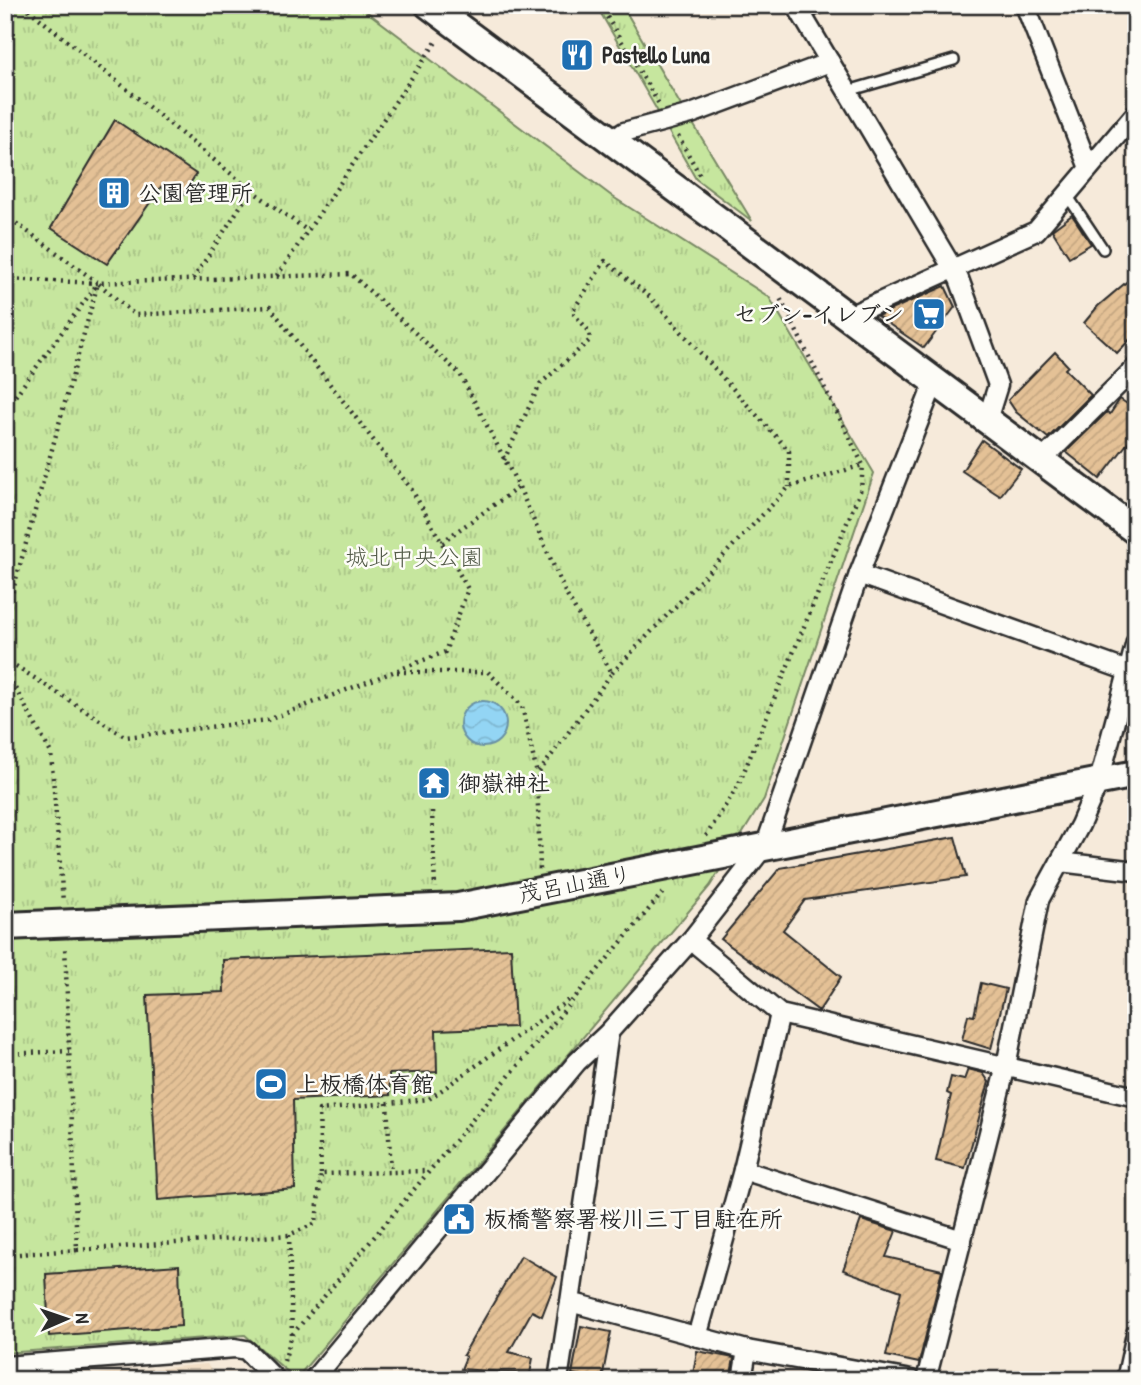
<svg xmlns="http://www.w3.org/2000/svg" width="1141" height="1385" viewBox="0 0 1141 1385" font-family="'Patrick Hand','Klee One',sans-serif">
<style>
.built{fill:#f1dec6}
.park{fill:url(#park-tufts);stroke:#788864;stroke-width:2}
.water{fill:url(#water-waves);stroke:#6991a4;stroke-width:2}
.building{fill:url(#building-hatch);stroke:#2b2b2b;stroke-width:2}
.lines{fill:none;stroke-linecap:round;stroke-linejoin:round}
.lane-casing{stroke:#2b2b2b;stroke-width:14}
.street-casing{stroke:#2b2b2b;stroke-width:23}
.secondary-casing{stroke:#2b2b2b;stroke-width:32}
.path{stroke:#2b2b2b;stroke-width:4.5;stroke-dasharray:2 5;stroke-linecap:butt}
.lane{stroke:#fdfcf7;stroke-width:9}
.street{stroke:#fdfcf7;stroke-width:18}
.secondary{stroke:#fdfcf7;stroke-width:26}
.labels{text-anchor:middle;stroke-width:5;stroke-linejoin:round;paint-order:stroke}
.poi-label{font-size:23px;font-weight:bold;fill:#2b2b2b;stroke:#fdfcf7;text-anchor:start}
.park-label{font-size:23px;fill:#525a48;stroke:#fdfcf7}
.street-label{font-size:23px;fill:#2b2b2b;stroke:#fdfcf7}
</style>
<defs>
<pattern id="park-tufts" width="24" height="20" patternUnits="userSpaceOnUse" patternTransform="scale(1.75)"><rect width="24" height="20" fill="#c6e69e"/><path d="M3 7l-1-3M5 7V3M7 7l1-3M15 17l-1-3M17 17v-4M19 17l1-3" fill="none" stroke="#aac588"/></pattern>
<pattern id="water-waves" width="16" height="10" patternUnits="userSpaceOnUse" patternTransform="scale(1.75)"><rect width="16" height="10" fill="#93d5f4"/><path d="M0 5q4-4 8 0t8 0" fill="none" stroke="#7fb7d1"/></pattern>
<pattern id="building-hatch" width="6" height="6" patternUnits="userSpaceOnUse" patternTransform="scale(1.75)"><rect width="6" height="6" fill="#e4c196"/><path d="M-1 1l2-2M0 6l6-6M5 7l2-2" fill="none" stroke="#c4a681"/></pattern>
</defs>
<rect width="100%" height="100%" fill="#f6eada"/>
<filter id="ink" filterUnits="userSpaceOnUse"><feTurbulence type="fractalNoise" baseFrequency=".0143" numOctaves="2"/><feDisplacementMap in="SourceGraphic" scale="14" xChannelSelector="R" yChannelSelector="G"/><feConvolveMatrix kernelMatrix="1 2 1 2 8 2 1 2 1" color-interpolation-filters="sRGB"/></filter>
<g filter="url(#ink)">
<path class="built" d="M207,1364L218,1380H34Z"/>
<g class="park">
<path d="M5,5H358L613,197L769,297L874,473L764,799L710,886L296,1379L245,1335L5,1353Z"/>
<path d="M596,5H622L683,109L658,112Z"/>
<path d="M692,122L752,221L696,179L666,127Z"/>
</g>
<circle class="water" cx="483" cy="724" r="23"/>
<g class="building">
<path d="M115,120L196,174L180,200L161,187L107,264L51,228Z"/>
<path d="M1072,215L1091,244L1069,257L1052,230Z"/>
<path d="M1136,274V333L1117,353L1084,323L1098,306Z"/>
<path d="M945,286L955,307L924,348L877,316Z"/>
<path d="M1055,352L1068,366L1065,369L1091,395L1048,438L1016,412L1008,400Z"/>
<path d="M1120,399L1136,410V432L1100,479L1066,452L1107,412L1110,414Z"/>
<path d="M982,440L1021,469L1000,496L962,471Z"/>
<path d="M955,837L966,877L805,900L783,930L841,977L819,1011L721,939L780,868Z"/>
<path d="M511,948L515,1027L436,1030L437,1072L389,1074L390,1095L293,1100L295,1189L158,1200L147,995L224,992L223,960Z"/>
<path d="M981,983L1006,989L991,1049L962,1040L968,1015L974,1016Z"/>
<path d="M968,1069L983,1073L989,1082L965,1168L936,1161L951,1095L947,1093L951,1077L964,1080Z"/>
<path d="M861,1220L896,1231L886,1257L942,1270L919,1363L886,1356L901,1291L843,1270Z"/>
<path d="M521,1256L557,1277L542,1316L532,1311L509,1352L533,1358L530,1374L461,1369L466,1357L463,1355Z"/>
<path d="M179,1265L181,1326L49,1336L46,1274Z"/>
<path d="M581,1326L611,1332L602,1379L572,1374Z"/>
<path d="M697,1351L734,1358L730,1380H692Z"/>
</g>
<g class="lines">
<defs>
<g id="lane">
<path d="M802,15L828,5"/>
<path d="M848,91L954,60"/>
<path d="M1067,195L1103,249"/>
</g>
<g id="street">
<path d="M796,5L959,279L998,385L987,420"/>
<path d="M1025,5L1089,168"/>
<path d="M613,141L624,132L691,114L830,62"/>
<path d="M849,316L1036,231L1136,113"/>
<path d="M1042,460L1136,367"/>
<path d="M859,574L1128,671"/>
<path d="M1060,862L1136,871"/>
<path d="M691,940L780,1014L1136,1097"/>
<path d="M780,1014L743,1170L962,1240"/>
<path d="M609,1032L570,1302L747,1350L911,1380"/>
<path d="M697,1337L743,1170"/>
<path d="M5,1366L235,1348L246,1350L276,1380"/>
<path d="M313,1380L577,1062L609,1032L691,940L766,844L859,574L935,380"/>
<path d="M558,1380L570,1302"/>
<path d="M742,1380L747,1350"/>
<path d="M926,1380L1006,1066L1039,900L1080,825L1099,781L1136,642"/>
<path d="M1126,1380L1136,1334"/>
</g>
<g id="secondary">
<path d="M429,5L1136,531"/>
<path d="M5,926L458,907L1136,774"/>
</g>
</defs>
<use href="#lane" class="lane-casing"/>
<use href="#street" class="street-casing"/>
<use href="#secondary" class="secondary-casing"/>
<g class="path">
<path d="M23,5L251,190L308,231"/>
<path d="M600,5L659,104"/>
<path d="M678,136L701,177"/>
<path d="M5,215L98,283L351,274L460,374L519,487L566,594L612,673L537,775L540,870"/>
<path d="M277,276L438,39"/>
<path d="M5,279L98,283L5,410"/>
<path d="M193,279L251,190"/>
<path d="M504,460L540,384L590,340L589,331L572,312L605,261L650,297L789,451V487"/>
<path d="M442,542L519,487"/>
<path d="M5,619L98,283L135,315L270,307L412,490L468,589L445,652L268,720L126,737L5,659"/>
<path d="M5,670L51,753L63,902"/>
<path d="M397,672H488L522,706L537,774"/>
<path d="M612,673L789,487L863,465"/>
<path d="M432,811L435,888"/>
<path d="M706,836L738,786L861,489L863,465L779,296"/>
<path d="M5,1054L69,1051"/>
<path d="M387,1103L391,1172"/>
<path d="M321,1174L319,1110L429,1099L571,998"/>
<path d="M289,1235L292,1335"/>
<path d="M77,1250L289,1235L316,1223L321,1174L427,1171"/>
<path d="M5,1255L77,1250L65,946"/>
<path d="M284,1361L292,1335L665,890"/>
</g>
<use href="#lane" class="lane"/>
<use href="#street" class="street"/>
<use href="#secondary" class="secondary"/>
</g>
</g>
<defs>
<symbol id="restaurant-square" viewBox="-11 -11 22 22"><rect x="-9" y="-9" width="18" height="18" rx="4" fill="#1f6fb2" stroke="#fdfcf7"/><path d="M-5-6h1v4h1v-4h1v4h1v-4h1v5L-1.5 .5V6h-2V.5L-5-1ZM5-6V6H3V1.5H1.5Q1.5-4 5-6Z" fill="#fff"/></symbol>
<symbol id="building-square" viewBox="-11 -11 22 22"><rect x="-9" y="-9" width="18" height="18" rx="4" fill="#1f6fb2" stroke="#fdfcf7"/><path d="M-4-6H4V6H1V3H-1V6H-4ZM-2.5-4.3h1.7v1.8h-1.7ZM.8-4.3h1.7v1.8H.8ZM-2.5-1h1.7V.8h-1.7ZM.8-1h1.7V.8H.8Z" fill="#fff"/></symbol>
<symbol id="supermarket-square" viewBox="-11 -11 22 22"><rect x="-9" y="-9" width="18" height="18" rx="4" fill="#1f6fb2" stroke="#fdfcf7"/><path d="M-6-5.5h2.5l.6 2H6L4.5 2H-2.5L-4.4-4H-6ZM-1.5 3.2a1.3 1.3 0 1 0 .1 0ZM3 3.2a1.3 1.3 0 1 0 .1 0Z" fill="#fff"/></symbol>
<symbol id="temple-square" viewBox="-11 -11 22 22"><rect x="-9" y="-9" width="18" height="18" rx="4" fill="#1f6fb2" stroke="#fdfcf7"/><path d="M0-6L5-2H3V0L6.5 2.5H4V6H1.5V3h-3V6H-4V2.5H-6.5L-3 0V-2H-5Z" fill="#fff"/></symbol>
<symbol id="stadium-square" viewBox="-11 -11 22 22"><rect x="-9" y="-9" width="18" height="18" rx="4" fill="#1f6fb2" stroke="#fdfcf7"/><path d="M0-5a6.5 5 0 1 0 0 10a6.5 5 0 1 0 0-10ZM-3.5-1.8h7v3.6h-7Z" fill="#fff"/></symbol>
<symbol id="civic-square" viewBox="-11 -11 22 22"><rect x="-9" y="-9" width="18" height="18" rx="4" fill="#1f6fb2" stroke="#fdfcf7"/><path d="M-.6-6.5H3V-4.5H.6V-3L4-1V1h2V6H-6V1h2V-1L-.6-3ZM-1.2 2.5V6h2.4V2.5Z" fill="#fff"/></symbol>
</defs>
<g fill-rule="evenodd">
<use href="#restaurant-square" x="558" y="36" width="38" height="38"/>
<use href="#building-square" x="95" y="174" width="38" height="38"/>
<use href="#supermarket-square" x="910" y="295" width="38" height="38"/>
<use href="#temple-square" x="415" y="764" width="38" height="38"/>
<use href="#stadium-square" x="252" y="1065" width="38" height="38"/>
<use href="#civic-square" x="440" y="1200" width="38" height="38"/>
</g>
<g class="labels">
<g class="poi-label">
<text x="602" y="63">Pastello Luna</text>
<text x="138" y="201">公園管理所</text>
<text x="904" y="322" text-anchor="end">セブン-イレブン</text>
<text x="458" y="791">御嶽神社</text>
<text x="296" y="1092">上板橋体育館</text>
<text x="484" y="1227">板橋警察署桜川三丁目駐在所</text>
</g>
<g class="park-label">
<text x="414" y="565">城北中央公園</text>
</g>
<g class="street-label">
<text transform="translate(575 884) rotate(-11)" y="8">茂呂山通り</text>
</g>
</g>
<rect width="1141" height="1385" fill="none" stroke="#fdfcf7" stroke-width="28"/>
<rect x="14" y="14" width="1113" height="1357" fill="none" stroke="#2b2b2b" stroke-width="2.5" filter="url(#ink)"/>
<g transform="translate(66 1319) rotate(88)" stroke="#fdfcf7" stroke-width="5" paint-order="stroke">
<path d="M0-5L12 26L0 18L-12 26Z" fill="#2b2b2b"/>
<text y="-10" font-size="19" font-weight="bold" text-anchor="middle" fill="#2b2b2b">N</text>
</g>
</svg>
